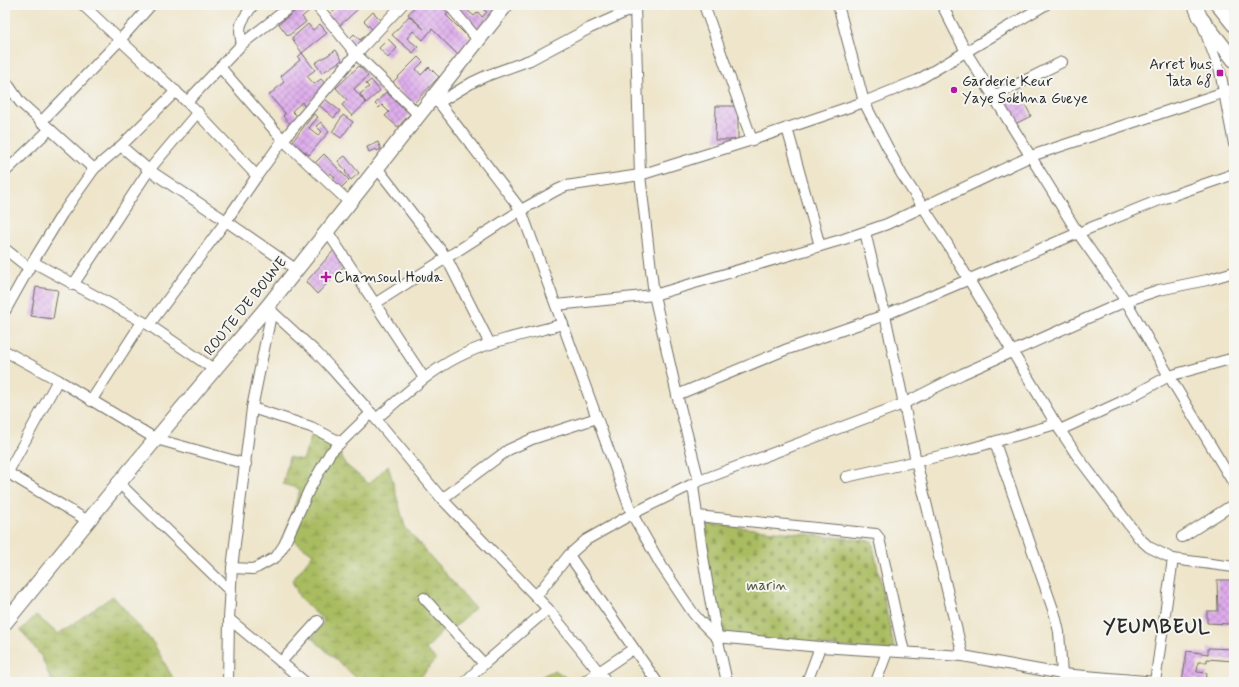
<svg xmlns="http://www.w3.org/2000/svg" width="1239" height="687" viewBox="0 0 1239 687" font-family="Mynerve,sans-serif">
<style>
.wetland{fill:url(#wetland-marsh);stroke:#6a7446}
.cemetery{fill:url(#cemetery-stones);stroke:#6a7446}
.building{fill:url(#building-cross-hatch)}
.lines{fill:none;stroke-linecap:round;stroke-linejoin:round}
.street-casing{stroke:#6f6c63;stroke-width:12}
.secondary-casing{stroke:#6f6c63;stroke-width:16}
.street{stroke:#fff;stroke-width:10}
.secondary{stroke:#fff;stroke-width:14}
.poi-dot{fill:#b5179e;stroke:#f6f6f2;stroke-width:1.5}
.labels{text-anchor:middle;stroke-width:4;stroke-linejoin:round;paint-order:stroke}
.poi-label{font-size:15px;fill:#2b2b2b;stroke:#f6f6f2;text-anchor:start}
.street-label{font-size:15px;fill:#2b2b2b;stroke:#f6f6f2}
.park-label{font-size:15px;fill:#51563b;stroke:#f6f6f2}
.district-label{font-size:19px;font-weight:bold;letter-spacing:1px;fill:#2b2b2b;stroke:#f6f6f2}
</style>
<defs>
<pattern id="wetland-marsh" width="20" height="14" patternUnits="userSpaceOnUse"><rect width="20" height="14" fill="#a9bc60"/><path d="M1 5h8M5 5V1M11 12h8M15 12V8" fill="none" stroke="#8a994f"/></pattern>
<pattern id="cemetery-stones" width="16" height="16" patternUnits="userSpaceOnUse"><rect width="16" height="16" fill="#a9bc60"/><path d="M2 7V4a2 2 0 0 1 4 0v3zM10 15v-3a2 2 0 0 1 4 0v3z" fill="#8a994f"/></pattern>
<pattern id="building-cross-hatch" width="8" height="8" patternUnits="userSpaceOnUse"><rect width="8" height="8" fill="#deadec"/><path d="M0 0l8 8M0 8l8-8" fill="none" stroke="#b48dbf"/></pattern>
</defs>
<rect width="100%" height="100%" fill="#f6f6f2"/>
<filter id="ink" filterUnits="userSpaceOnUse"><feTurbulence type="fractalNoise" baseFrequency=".025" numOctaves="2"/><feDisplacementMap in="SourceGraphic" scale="8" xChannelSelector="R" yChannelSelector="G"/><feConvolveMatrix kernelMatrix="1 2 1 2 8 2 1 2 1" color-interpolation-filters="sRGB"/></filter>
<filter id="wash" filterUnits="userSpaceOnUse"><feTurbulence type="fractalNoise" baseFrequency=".012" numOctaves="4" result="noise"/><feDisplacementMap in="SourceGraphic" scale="16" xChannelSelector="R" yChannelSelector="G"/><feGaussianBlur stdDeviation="0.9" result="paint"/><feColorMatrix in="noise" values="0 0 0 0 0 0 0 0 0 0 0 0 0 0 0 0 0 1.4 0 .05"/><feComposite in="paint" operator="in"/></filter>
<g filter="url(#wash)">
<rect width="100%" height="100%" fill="#eee5ca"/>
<g class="wetland">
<path d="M312,434L335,442L345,464L369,484L388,465L405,527L475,608L448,633L444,629L426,650L436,659L418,680L400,676L394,682H361L312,638L324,621L300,598L292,581L313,554L295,541L286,532L300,489L283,484L289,457L303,460Z"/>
<path d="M113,596L154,644L175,682H52L41,656L21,630L36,615L58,634Z"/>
<path d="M555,670L572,682H530Z"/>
</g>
<path class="cemetery" d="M697,523L872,541L895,652L722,636Z"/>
<g id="blocks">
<g class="building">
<path d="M303,5L309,11L302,17L306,22L288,36L279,24Z"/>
<path d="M341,5H356L359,8L337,28L327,17Z"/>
<path d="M416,5H442L449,11L446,15L471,40L457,54L432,29L423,40L413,31L407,38L418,47L413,53L392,35L409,16L424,29L408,14Z"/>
<path d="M462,5H472L467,10L474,16L478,12L482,17L487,12L484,10L489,5H501L475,32L455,12Z"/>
<path d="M373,12L384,23L356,51L346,42L354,34L360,40L372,29L364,21Z"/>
<path d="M308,24L313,30L320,24L327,33L302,53L292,38Z"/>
<path d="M388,39L397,48L388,58L379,48Z"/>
<path d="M336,50L342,60L322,73L315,63Z"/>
<path d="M302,53L315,70L307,76L314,84L321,79L328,87L304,106L302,102L292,111L300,119L292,126L283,116L285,113L269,95L284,82L281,76L300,60L298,57Z"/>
<path d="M418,57L423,62L416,69L421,75L429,67L439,77L413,104L392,83Z"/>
<path d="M359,66L368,76L354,89L366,103L352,116L342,105L347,100L336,88Z"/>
<path d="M371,80L380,91L366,103L360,94L369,87L366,84Z"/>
<path d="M386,92L410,114L398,127L385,116L389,112L382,105L379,108L375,104Z"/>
<path d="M1020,94L1031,116L1013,125L1003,102Z"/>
<path d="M325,99L340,111L334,118L319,105Z"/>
<path d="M716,106H738V140H715Z"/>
<path d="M314,114L318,117L309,128L318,135L322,132L316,126L321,122L329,132L309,155L292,142Z"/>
<path d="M343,115L353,122L341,138L332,132Z"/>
<path d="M378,142L381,149L377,151L376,149L369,152L367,147Z"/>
<path d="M324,154L349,180L339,190L331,182L335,178L331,173L325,178L313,165Z"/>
<path d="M345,156L359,173L351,180L345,172L346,171L338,161Z"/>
<path d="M335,249L345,265L317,294L306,282Z"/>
<path d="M36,287L58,290L53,319L31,316Z"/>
<path d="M1217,580H1231L1229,624L1207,623V611H1218Z"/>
<path d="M1208,648L1234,649V661L1207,659V662H1198L1197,672L1207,673L1206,682H1198V679L1193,678L1192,682H1182L1187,651L1208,654Z"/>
</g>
</g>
</g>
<g filter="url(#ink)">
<use href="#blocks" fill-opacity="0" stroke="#6f6c63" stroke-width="1"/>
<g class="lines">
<defs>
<g id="street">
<path d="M83,5L120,40L187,102L257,176"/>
<path d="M316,5L356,54L419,115"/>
<path d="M449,5L478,40"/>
<path d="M635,5L640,175L654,295L677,395L699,481"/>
<path d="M704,5L752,140"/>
<path d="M838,5L864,102L901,173L948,245L1056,424L1078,457L1139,538L1149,547L1173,559L1234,567"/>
<path d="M942,5L966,52L1078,233L1126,301L1169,376L1234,484"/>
<path d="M1203,26L1220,71L1234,144"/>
<path d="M242,44C237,24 242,21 253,5"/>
<path d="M220,67L283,140L350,203"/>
<path d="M5,80L20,102L94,169"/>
<path d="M434,96L521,210L632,514L661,565L693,613L698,619L716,637L820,647L963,656L1062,674L1156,682"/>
<path d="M994,96L1062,62"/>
<path d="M187,102L242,44L292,5"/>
<path d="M438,103L473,82L486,76L530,60L590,28L635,8"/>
<path d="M41,122L120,40L151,5"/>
<path d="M787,128L820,246"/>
<path d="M121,146L149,170L226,221L297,270"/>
<path d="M377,168L446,257L490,344"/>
<path d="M5,172L50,129"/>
<path d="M327,231L424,378"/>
<path d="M865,232L885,315L916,461L963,656"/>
<path d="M5,249L29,268"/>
<path d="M33,262L149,325L215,370"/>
<path d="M73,285L149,170L198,112"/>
<path d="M376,303L521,210L557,190L566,186L640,175L752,140L864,102L918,80L1045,5"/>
<path d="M556,305L654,295L844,239L887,224L1031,156L1234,89"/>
<path d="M267,307L317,353L331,368L371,413L442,499L548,609L607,682"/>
<path d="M5,311L29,268L62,214L94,169L121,146L176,91"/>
<path d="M149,325L226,221L257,176L283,140L356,54L402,5"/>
<path d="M5,351L58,380L156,439L246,464"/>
<path d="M677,395L785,350L885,315L1078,233L1162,199L1234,174"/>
<path d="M91,401L142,322"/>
<path d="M252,408L311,427L340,442"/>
<path d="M376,419C402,397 428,372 458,357C491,340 529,334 563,324"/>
<path d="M1060,430L1121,402L1169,376L1234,358"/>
<path d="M995,443L1055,615L1059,632L1062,674"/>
<path d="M5,471L88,521"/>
<path d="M8,472L58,380"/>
<path d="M846,477L962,451L1056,424"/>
<path d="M119,483L231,592"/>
<path d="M693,484C701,550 712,617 727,682"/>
<path d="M442,499L508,450L532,439L597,418"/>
<path d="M697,516L876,534L879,538L904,652"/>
<path d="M1182,537L1234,504"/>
<path d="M569,555L657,682"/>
<path d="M232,568L253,569L258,567L276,557L284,545L309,490L330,453L371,413"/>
<path d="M536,596L569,555L586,540L632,514L699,481L903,404L962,374L1126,301L1159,290L1207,280L1234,272"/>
<path d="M424,598L484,664"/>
<path d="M229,619L305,682"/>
<path d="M281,662L318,621"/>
<path d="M228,682L229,619L232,568L252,408L272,310"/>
<path d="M465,682L484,664L548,609"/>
<path d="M584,682L633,649"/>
<path d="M807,682L820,647"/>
<path d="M876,682L887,652"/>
<path d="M1155,682L1173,559"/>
</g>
<g id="secondary">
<path d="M1195,5L1200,17L1234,60"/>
<path d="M1218,5L1234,25"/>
<path d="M5,623L119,483L267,307L506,5"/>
</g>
</defs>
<use href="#street" class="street-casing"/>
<use href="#secondary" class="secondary-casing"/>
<use href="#street" class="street"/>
<use href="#secondary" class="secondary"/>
</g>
</g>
<g class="poi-dot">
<rect x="1216" y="69" width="8" height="8" rx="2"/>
<circle cx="954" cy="90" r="4"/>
<path d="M324 271h4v4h4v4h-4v4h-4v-4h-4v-4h4z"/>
</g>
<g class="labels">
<g class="poi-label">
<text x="1212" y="69" text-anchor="end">Arret bus<tspan x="1212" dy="17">Tata 68</tspan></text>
<text x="962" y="86">Garderie Keur<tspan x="962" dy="17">Yaye Sokhna Gueye</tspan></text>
<text x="334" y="282">Chamsoul Houda</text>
</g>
<g class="street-label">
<text transform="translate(245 306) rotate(-51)" y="5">ROUTE DE BOUNE</text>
</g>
<g class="park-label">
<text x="767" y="590">marin</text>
</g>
<g class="district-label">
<text x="1157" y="633">YEUMBEUL</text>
</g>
</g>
<rect width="1239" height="687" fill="none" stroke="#f6f6f2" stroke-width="20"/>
</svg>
